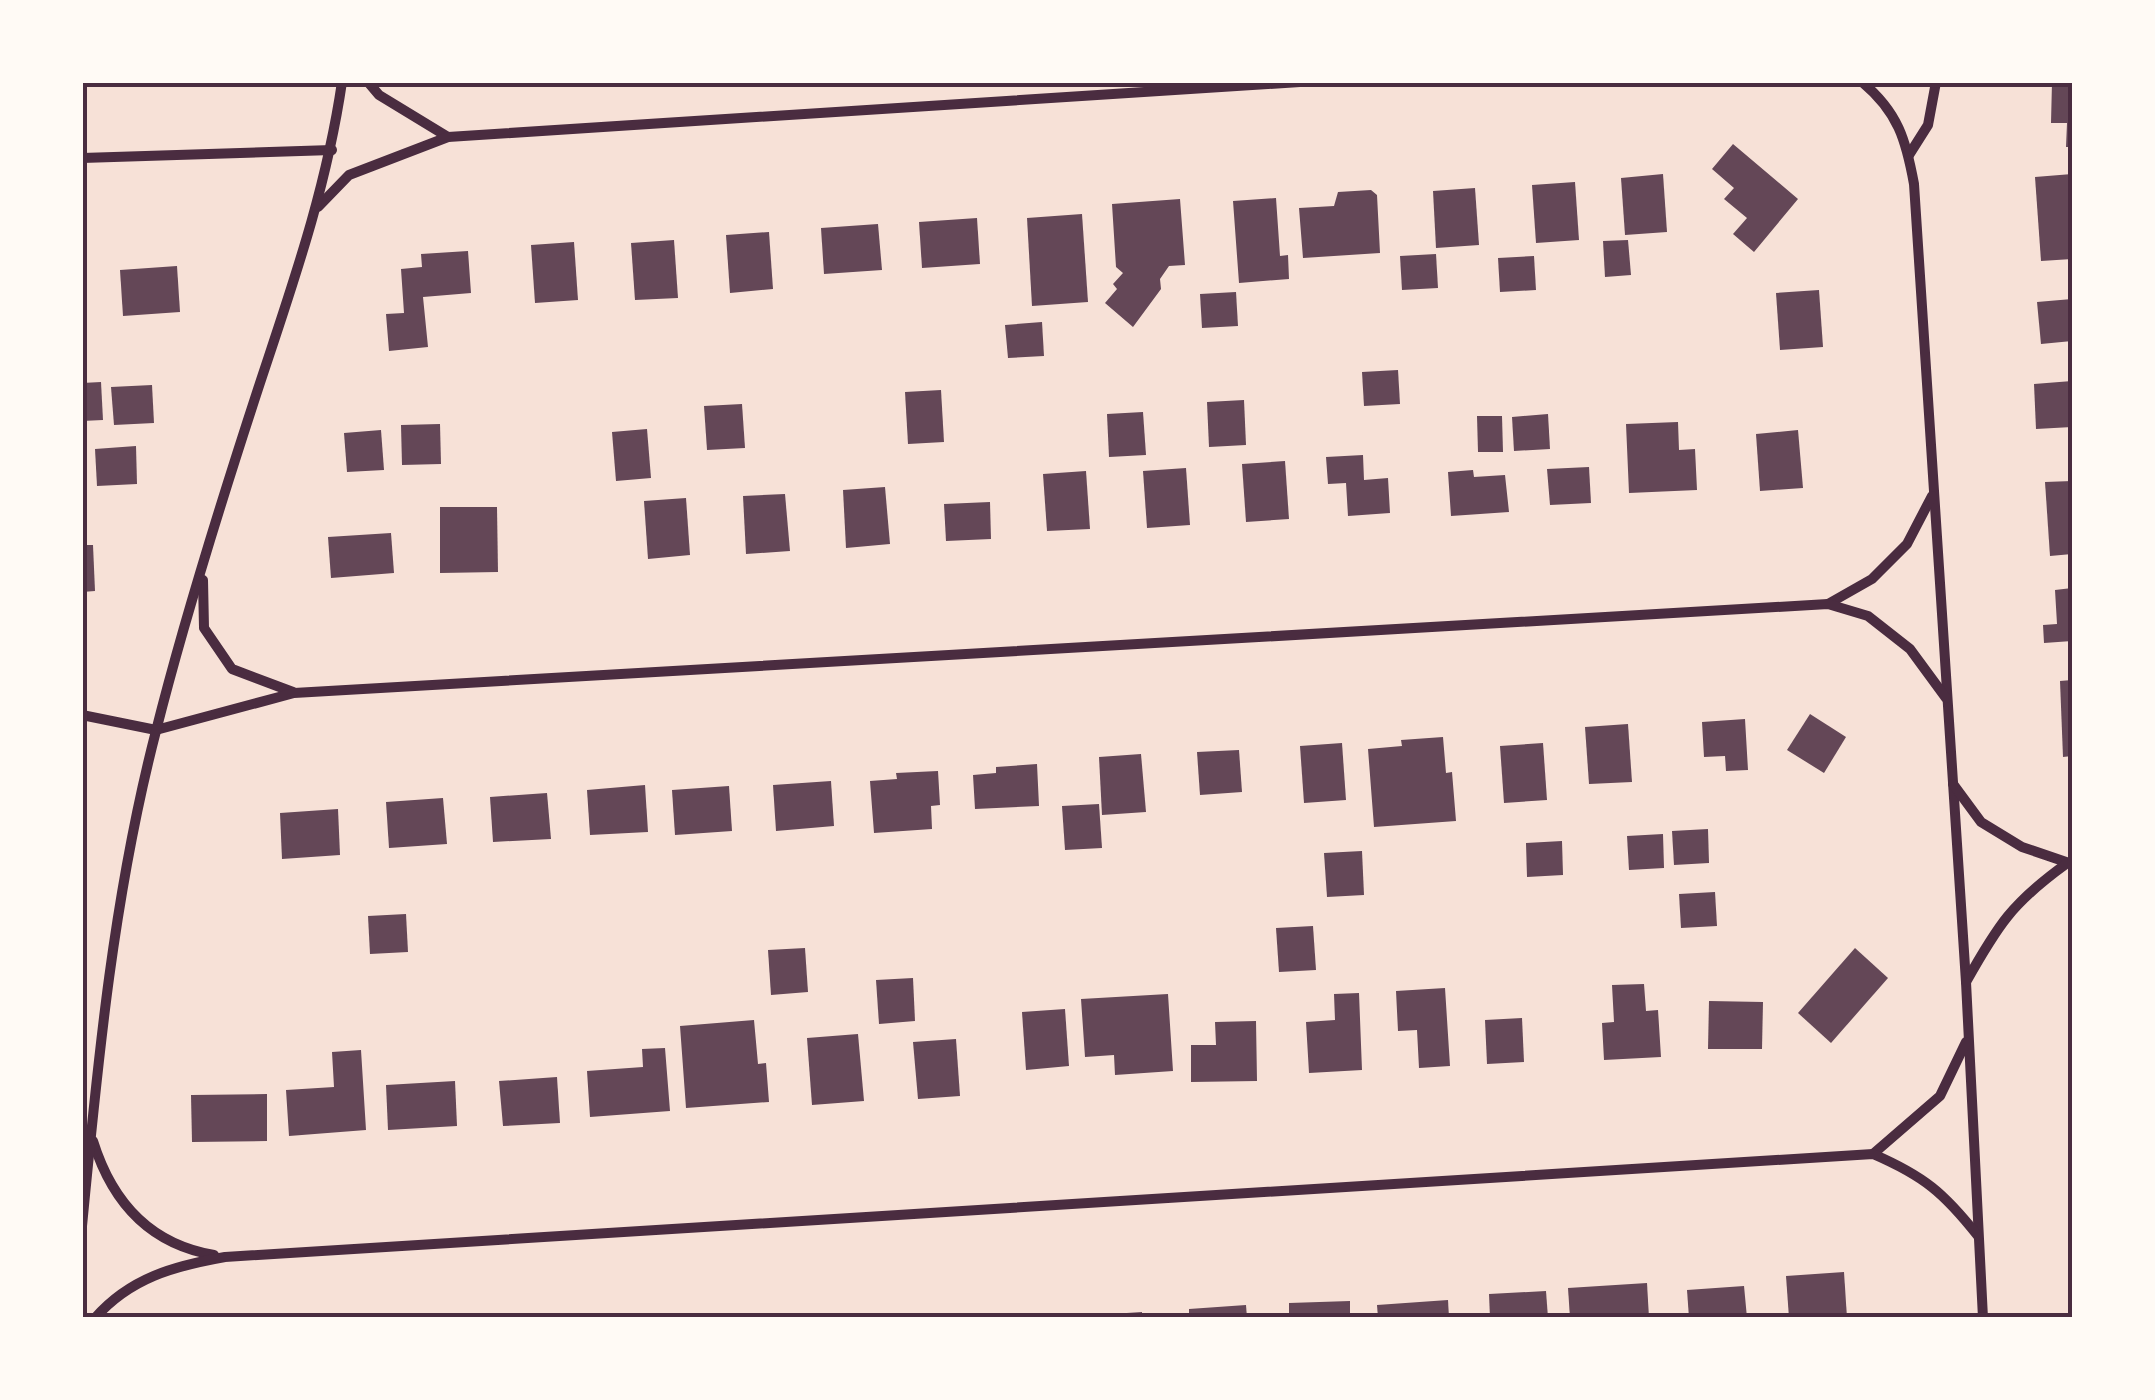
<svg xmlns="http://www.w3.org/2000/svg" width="2155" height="1400" viewBox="0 0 2155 1400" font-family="Jost,sans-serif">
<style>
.building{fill:#644757}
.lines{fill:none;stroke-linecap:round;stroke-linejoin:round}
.minor{stroke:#4a2c40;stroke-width:10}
.neatline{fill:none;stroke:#4a2c40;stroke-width:4}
</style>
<rect width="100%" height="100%" fill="#f7e1d7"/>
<g class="building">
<path d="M2052,82H2072V147H2066L2067,123H2051Z"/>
<path d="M1733,144L1798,199L1754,252L1733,234L1747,218L1724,199L1734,188L1712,169Z"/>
<path d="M1663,174L1667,232L1625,235L1621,178Z"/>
<path d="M2072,174V259L2041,261L2035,177Z"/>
<path d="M1575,182L1579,240L1536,243L1532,185Z"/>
<path d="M1475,188L1479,245L1436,248L1433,191Z"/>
<path d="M1371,190L1377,195L1380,253L1303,258L1299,208L1334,206L1338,192Z"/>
<path d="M1276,198L1280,256L1288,255L1289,279L1239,283L1233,201Z"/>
<path d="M1180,199L1185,265L1169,266L1160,279L1161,289L1133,327L1105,303L1117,289L1113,284L1123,273L1116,267L1112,204Z"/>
<path d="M1082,214L1088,302L1032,306L1027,218Z"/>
<path d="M977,218L980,264L922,268L919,222Z"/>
<path d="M878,224L882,270L824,274L821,228Z"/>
<path d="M769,232L773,289L730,293L726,235Z"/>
<path d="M674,240L678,298L635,300L631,243Z"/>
<path d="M1628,240L1631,275L1605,277L1603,241Z"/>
<path d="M574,242L578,300L535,303L531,245Z"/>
<path d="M468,251L471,293L423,297L428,347L389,351L386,314L404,313L401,269L422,267L421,254Z"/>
<path d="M1436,254L1438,288L1402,290L1400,256Z"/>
<path d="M1534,256L1536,290L1500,292L1498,258Z"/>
<path d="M177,266L180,312L123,316L120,270Z"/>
<path d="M1819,290L1823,347L1780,350L1776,293Z"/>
<path d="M1236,292L1238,326L1202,328L1200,294Z"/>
<path d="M2072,299V341L2041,344L2037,302Z"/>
<path d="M1042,322L1044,356L1008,358L1005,325Z"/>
<path d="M1398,370L1400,404L1364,406L1362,372Z"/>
<path d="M2072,381V427L2036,429L2034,384Z"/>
<path d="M101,382L103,420L82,421V383Z"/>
<path d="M152,385L154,423L114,425L111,387Z"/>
<path d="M941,390L944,442L908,444L905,392Z"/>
<path d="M1244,400L1246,445L1209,447L1207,402Z"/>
<path d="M742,404L745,448L707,450L704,406Z"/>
<path d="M1143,412L1146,455L1109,457L1107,414Z"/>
<path d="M1548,414L1550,449L1514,451L1512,417Z"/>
<path d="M1477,416H1502L1503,452H1478Z"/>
<path d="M1678,422L1679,450L1695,449L1697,490L1629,493L1626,424Z"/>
<path d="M440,424L441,464L402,465L401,425Z"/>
<path d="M647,429L651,478L616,481L612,432Z"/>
<path d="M381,430L384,470L347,472L344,433Z"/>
<path d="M1798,430L1803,488L1760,491L1756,434Z"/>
<path d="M136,446L137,484L97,486L95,449Z"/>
<path d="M1363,455L1364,480L1388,478L1390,513L1348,516L1346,483L1328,484L1326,457Z"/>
<path d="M1285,461L1289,519L1246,522L1242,464Z"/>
<path d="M1589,467L1591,503L1550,505L1547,469Z"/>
<path d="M1186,468L1190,525L1147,528L1143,471Z"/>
<path d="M1473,470L1474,477L1505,475L1509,512L1451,516L1448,472Z"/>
<path d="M1086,471L1090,529L1047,531L1043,474Z"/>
<path d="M2072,481V554L2050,556L2045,482Z"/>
<path d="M885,487L890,544L846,548L843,490Z"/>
<path d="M785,494L790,551L746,554L743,496Z"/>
<path d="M686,498L690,555L648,559L644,501Z"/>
<path d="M990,502L991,539L946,541L944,504Z"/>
<path d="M440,507H497L498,572L440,573Z"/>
<path d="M391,533L394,573L331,578L328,537Z"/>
<path d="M82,545H93L95,591L82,592Z"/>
<path d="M2072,588V641L2044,643L2043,625L2057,624L2055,590Z"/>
<path d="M2072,680V756L2063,757L2060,681Z"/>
<path d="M1810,714L1846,737L1824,773L1787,750Z"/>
<path d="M1745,719L1748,770L1726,771L1725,756L1704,757L1702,722Z"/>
<path d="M1628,724L1632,782L1589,784L1585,727Z"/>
<path d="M1443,737L1446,773L1452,772L1456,821L1374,827L1368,749L1402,746L1401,740Z"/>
<path d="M1342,743L1346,800L1304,803L1300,746Z"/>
<path d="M1543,743L1547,800L1504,803L1500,746Z"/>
<path d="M1239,750L1242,792L1200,795L1197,752Z"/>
<path d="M1141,754L1146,812L1102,815L1099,757Z"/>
<path d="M1037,764L1039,806L975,809L973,775L996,773V767Z"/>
<path d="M938,771L940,805L931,806L932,829L874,833L870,781L897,779L896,773Z"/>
<path d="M831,781L834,826L776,831L773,785Z"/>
<path d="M645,785L648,832L590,835L587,790Z"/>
<path d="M729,786L732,831L675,835L672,790Z"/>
<path d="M547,793L551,839L493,842L490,797Z"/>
<path d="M443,798L447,844L389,848L386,802Z"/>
<path d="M1099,804L1102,848L1065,850L1062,806Z"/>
<path d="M338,809L340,855L282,859L280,813Z"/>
<path d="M1708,829L1709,863L1674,865L1672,831Z"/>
<path d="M1663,834L1664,868L1629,870L1627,836Z"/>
<path d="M1562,841L1563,875L1527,877L1526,843Z"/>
<path d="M1362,851L1364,895L1327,897L1324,853Z"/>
<path d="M1715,892L1717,926L1681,928L1679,894Z"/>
<path d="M406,914L408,952L370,954L368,916Z"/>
<path d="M1313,926L1316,970L1279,972L1276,928Z"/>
<path d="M805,948L808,992L771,995L768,950Z"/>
<path d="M1855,948L1888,978L1831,1043L1798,1013Z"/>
<path d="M913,978L915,1021L879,1024L876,980Z"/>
<path d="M1644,984L1646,1011L1658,1010L1661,1057L1604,1060L1602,1023L1614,1022L1612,985Z"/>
<path d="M1445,988L1450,1066L1419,1068L1417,1030L1398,1031L1396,991Z"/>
<path d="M1359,993L1362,1070L1309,1073L1306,1022L1335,1020L1334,994Z"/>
<path d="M1168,994L1173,1071L1115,1075L1114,1055L1085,1057L1081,999Z"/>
<path d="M1709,1001L1763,1002L1762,1049H1708Z"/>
<path d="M1065,1009L1069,1066L1026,1070L1022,1012Z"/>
<path d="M1522,1018L1524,1062L1487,1064L1485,1020Z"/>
<path d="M754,1020L758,1064L766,1063L769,1102L686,1108L680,1026Z"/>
<path d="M1256,1021L1257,1081L1191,1082V1045H1216L1215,1022Z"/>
<path d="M858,1034L864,1101L812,1105L807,1038Z"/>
<path d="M956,1039L960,1096L918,1099L913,1042Z"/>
<path d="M665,1048L670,1111L590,1117L587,1071L643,1067L642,1049Z"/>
<path d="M361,1050L366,1130L289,1136L286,1090L334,1087L332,1052Z"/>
<path d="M557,1077L560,1123L503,1126L499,1081Z"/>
<path d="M455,1081L457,1126L388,1130L386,1085Z"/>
<path d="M267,1094V1141L192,1142L191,1095Z"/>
<path d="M1844,1272L1847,1318H1789L1786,1276Z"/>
<path d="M1647,1283L1649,1318H1570L1568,1288Z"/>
<path d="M1744,1286L1747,1318H1689L1687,1290Z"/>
<path d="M1546,1291L1548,1318H1490L1489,1294Z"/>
<path d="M1448,1300L1449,1318H1378L1377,1305Z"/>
<path d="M1350,1301V1318H1289V1303Z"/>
<path d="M1246,1305L1247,1318H1189V1309Z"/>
<path d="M1142,1312V1318H1096V1315Z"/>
</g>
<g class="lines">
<g class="minor">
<path d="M368,82L379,95L448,137"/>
<path d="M1862,82C1898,112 1906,140 1914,184L1966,982L1983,1318"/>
<path d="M1909,155L1928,125L1936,82"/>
<path d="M82,158L332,150"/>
<path d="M318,207L349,175L448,137L1300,82"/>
<path d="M203,580L204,628L232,669L293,692"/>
<path d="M1828,604L1872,579L1907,544L1932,496"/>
<path d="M82,715L156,730L294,693L1828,604L1868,616L1910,649L1946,698"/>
<path d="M1953,784L1981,822L2022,847L2072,864"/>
<path d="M1966,982C1998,925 2012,903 2066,864"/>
<path d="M93,1141C112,1202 149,1244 214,1255"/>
<path d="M1873,1154L1940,1096L1966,1042"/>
<path d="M82,1226C98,1059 114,893 156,731C185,616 221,502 258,389C292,286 326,191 342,82"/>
<path d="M95,1318C130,1278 174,1266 225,1257L1873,1154C1924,1176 1944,1193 1978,1236"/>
</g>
</g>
<rect width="2155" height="1400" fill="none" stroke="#fffaf5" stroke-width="170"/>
<rect x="85" y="85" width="1985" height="1230" class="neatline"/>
</svg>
